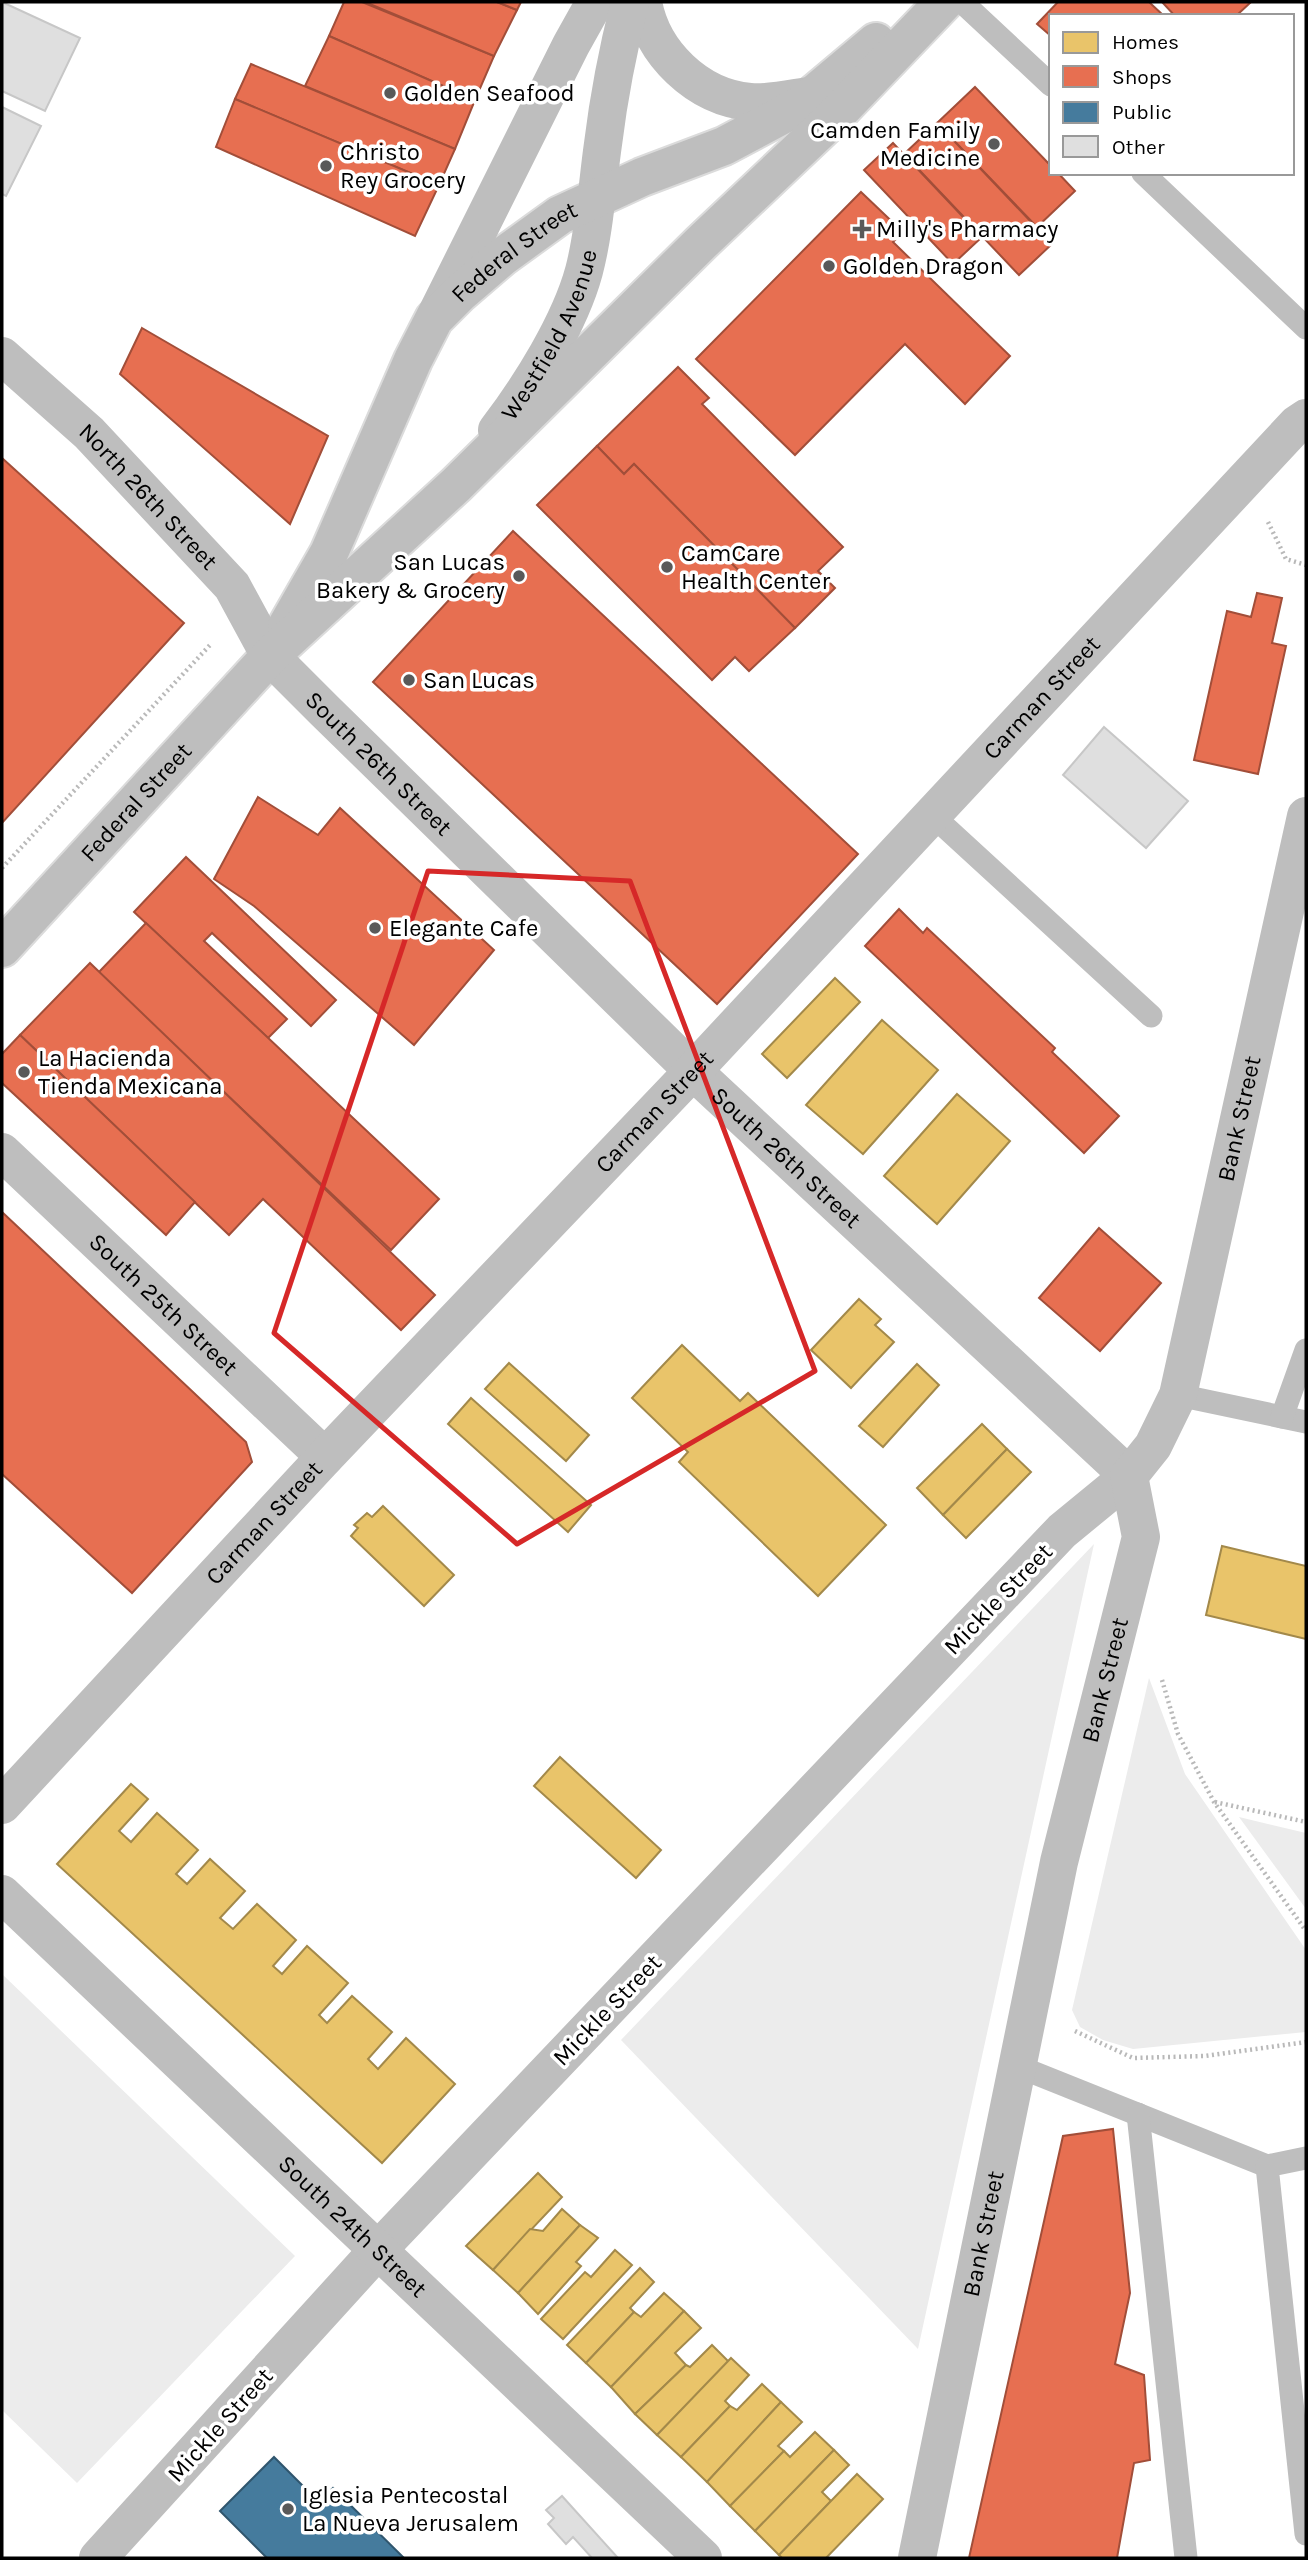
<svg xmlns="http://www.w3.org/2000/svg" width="1308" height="2560" viewBox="0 0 1308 2560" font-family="Karla,sans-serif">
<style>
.green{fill:#ececec}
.homes{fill:#e9c46a;stroke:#a3894a;stroke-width:2}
.shops{fill:#e76f51;stroke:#a24e39;stroke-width:2}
.public{fill:#457b9d;stroke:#30566e;stroke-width:2}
.building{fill:#dfdfdf;stroke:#c7c7c7;stroke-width:2}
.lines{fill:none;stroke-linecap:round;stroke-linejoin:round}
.primary-casing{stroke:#dbdbdb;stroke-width:42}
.path{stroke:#b9b9b9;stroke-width:4.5;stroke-dasharray:2 3.5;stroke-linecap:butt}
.service{stroke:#bebebe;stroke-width:23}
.minor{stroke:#bebebe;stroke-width:38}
.tertiary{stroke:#bebebe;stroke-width:38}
.primary{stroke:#bebebe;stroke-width:38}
.marked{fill:none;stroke:#d62828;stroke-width:5;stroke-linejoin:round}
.poi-dot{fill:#595959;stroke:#fff;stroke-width:2.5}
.labels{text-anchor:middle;stroke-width:7;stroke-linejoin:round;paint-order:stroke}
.poi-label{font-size:24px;fill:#000;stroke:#fff;text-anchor:start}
.street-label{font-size:24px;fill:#000;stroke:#fff}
</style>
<rect width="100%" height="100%" fill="#fff"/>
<g class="green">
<path d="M1094,1544L918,2349L621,2040Z"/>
<path d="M1149,1678L1185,1774L1306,1950V2032L1133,2049L1103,2040L1080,2027L1072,2010Z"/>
<path d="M1239,1817L1306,1833V1909Z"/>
<path d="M2,1974L295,2256L77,2483L2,2410Z"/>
</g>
<g class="homes">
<path d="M835,978L860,1002L787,1078L762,1054Z"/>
<path d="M882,1020L938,1070L863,1154L806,1105Z"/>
<path d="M957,1094L1010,1141L937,1224L884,1176Z"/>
<path d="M859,1299L881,1319L875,1325L894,1342L851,1388L811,1350Z"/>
<path d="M682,1345L740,1401L748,1393L886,1525L818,1596L679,1462L688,1452L632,1398Z"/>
<path d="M509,1363L589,1435L566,1461L485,1389Z"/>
<path d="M917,1364L939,1385L883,1447L859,1426Z"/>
<path d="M471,1398L591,1505L568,1532L448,1424Z"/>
<path d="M982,1424L1007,1449L943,1515L917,1488Z"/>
<path d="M1007,1449L1031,1472L966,1538L943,1515Z"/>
<path d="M383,1506L454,1575L424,1606L351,1536L358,1528L354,1525L367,1513L372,1517Z"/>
<path d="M1222,1546L1306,1566V1639L1206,1615Z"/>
<path d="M560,1757L661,1850L636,1878L534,1786Z"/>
<path d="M131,1784L148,1799L119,1831L131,1842L157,1813L198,1850L176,1874L187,1884L210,1859L245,1891L220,1918L233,1929L257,1904L296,1940L273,1966L282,1974L307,1946L348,1983L319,2015L327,2023L352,1996L392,2032L368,2059L378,2069L406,2038L455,2084L382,2163L57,1864Z"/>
<path d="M538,2173L562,2197L493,2270L466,2246Z"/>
<path d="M562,2209L580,2225L518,2293L493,2270L530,2229L543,2231Z"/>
<path d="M580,2225L598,2238L576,2262L581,2266L538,2314L518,2293Z"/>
<path d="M615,2250L632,2265L563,2339L541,2319L585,2272L591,2277Z"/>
<path d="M640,2268L654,2282L630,2308L634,2312L586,2363L567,2345Z"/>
<path d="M664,2293L684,2311L611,2387L586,2363L634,2312L641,2317Z"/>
<path d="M684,2311L701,2328L675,2353L686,2365L635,2414L611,2387Z"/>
<path d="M712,2345L729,2362L657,2435L635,2414L686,2365L690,2367Z"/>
<path d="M731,2358L749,2375L725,2401L730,2406L681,2457L657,2435Z"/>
<path d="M762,2384L781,2402L707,2482L681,2457L730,2406L737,2410Z"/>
<path d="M781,2402L802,2422L778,2446L784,2451L730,2506L707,2482Z"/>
<path d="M815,2432L834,2450L755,2531L730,2506L784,2451L790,2457Z"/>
<path d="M834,2450L849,2465L822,2492L831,2501L779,2555L755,2531Z"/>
<path d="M857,2474L883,2499L826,2558H782L779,2555Z"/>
</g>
<g class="shops">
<path d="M344,2H362L494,56L475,100L329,36Z"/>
<path d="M365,2H497L517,10L494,56Z"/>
<path d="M497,2H521L517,10Z"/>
<path d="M1058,2H1149L1164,16H1051V36L1037,24Z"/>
<path d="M1162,2H1251L1236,16H1175Z"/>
<path d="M329,36L475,100L455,149L305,86Z"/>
<path d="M251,64L455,149L439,185L235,99Z"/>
<path d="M975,87L1051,166V173H1058L1075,191L1037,227L937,123Z"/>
<path d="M235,99L439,185L415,236L216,147Z"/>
<path d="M937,123L1052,244L1019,275L904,154Z"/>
<path d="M893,143L982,237L953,264L864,170Z"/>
<path d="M861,192L903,232L893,242L1010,356L965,404L905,344L795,455L696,359Z"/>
<path d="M142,328L328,436L290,524L120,374Z"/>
<path d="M678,367L709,398L702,404L843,547L818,571L835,588L795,628L634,464L624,474L597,446Z"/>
<path d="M597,446L624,474L634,464L795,628L749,671L735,657L712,680L537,505Z"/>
<path d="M2,458L184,623L2,823Z"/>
<path d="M513,531L858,854L717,1004L373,682Z"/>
<path d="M1257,593L1282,598L1272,643L1286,646L1258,774L1194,760L1227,611L1251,617Z"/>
<path d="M258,797L318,835L340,808L494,950L414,1045L254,906L214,879Z"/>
<path d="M186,857L336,1000L311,1026L212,933L204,941L287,1019L268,1038L134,912Z"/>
<path d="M899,909L923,933L927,928L1055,1048L1052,1052L1119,1116L1084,1153L865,946Z"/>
<path d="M146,923L439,1199L391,1250L98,973Z"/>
<path d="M90,963L435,1295L401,1330L263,1199L229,1235L20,1035Z"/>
<path d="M20,1035L195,1202L166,1235L2,1083V1054Z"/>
<path d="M2,1212L246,1442L252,1462L132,1593L2,1474Z"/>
<path d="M1099,1228L1161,1283L1100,1351L1039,1298Z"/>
<path d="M1113,2129L1130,2293L1115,2364L1144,2375L1150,2460L1134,2463L1117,2558H969L1063,2136Z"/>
</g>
<path class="public" d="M274,2457L319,2502L333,2488L404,2558H267L220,2511Z"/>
<g class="building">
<path d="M2,2L80,38L45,111L2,91Z"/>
<path d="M2,107L41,126L6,196L2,194Z"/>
<path d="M1104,727L1188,801L1146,848L1063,775Z"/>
<path d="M562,2496L618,2558H592L573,2537L566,2544L548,2524L554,2518L546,2510Z"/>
</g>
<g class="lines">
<defs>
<g id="primary">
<path id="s7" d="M287,626L329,553L413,360L434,319L460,293L502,257L560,215L642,177L724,146L801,105L876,42"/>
<path id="s8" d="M2,948L270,656L456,485L701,243L832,119L944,2"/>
</g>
</defs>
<use href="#primary" class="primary-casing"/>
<g class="path">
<path d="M1268,522L1286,559L1306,565"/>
<path d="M2,868L211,644"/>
<path d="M1162,1680L1178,1734L1214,1802L1306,1931"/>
<path d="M1215,1802L1306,1822"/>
<path d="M1075,2031L1133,2058L1205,2056L1306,2042"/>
</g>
<g class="service">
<path d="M962,2L1051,85"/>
<path d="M1143,173L1306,328"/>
<path d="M932,815L1151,1016"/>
<path d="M1178,1395L1306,1422"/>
<path d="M1282,1417L1306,1350"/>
<path d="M1017,2066L1267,2166"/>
<path d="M1138,2114L1186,2558"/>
<path d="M1306,2158L1267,2166L1306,2534"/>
</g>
<g class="minor">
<path id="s1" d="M2,356L89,433L232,586L270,656L325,711L693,1071L1129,1476L1062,1531L377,2251L98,2558"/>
<path id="s2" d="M2,1152L325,1457"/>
<path id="s3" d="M2,1805L325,1457L693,1071L1297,424L1306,418"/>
<path id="s4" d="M2,1894L703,2558"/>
<path id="s5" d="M917,2558L1059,1862L1141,1537L1129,1476L1153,1446L1178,1395L1306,816"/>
</g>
<g class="tertiary">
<path d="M643,2C652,53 697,97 750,102C771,104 793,98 814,95"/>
<path d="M436,315L571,45L595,2"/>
<path id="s6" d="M497,430C530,387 570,323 584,271C595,229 597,186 603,144C609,95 618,49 630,2"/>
</g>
<use href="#primary" class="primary"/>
</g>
<path class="marked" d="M428,871L630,881L815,1371L517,1544L274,1333Z"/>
<g class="poi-dot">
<circle cx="390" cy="93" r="7"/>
<circle cx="994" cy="144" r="7"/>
<circle cx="326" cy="166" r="7"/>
<path d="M858.5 218.5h7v7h7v7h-7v7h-7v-7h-7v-7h7z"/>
<circle cx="829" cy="266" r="7"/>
<circle cx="667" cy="567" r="7"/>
<circle cx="519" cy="576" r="7"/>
<circle cx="409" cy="680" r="7"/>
<circle cx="375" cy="928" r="7"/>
<circle cx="24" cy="1072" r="7"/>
<circle cx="288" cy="2509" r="7"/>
</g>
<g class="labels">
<g class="poi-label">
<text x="404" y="101">Golden Seafood</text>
<text x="980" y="138" text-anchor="end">Camden Family<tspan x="980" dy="28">Medicine</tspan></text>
<text x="340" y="160">Christo<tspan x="340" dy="28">Rey Grocery</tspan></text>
<text x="876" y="237">Milly's Pharmacy</text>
<text x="843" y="274">Golden Dragon</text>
<text x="681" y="561">CamCare<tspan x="681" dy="28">Health Center</tspan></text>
<text x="505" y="570" text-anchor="end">San Lucas<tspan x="505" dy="28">Bakery &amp; Grocery</tspan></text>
<text x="423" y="688">San Lucas</text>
<text x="389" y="936">Elegante Cafe</text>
<text x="38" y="1066">La Hacienda<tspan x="38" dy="28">Tienda Mexicana</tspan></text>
<text x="302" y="2503">Iglesia Pentecostal<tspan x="302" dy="28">La Nueva Jerusalem</tspan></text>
</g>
<g class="street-label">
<text dy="8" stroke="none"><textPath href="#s7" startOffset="446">Federal Street</textPath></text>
<text dy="8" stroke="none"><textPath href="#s6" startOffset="110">Westfield Avenue</textPath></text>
<text dy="8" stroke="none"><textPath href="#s1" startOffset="203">North 26th Street</textPath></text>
<text dy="8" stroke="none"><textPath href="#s3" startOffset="1519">Carman Street</textPath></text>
<text dy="8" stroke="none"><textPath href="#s1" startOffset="558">South 26th Street</textPath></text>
<text dy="8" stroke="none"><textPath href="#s8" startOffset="198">Federal Street</textPath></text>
<text dy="8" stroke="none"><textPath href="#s3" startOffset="952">Carman Street</textPath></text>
<text dy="8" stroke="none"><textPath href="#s5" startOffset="1486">Bank Street</textPath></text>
<text dy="8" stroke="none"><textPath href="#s1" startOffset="1125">South 26th Street</textPath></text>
<text dy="8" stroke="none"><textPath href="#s2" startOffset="222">South 25th Street</textPath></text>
<text dy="8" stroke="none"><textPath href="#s3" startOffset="385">Carman Street</textPath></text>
<text transform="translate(998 1599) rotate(-46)" y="8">Mickle Street</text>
<text dy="8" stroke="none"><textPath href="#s5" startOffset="898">Bank Street</textPath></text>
<text transform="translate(607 2010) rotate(-46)" y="8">Mickle Street</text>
<text dy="8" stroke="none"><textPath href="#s4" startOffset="483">South 24th Street</textPath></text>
<text dy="8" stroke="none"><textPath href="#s5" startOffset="331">Bank Street</textPath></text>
<text transform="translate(220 2425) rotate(-48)" y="8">Mickle Street</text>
</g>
</g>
<rect width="1308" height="2560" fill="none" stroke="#000000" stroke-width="7"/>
<rect x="1049" y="14" width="245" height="161" fill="#ffffff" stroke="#999999" stroke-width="2"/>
<rect x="1063" y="32" width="35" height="21" fill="#e9c46a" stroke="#999999" stroke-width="2"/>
<text x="1112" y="49" font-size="21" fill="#000000">Homes</text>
<rect x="1063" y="66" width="35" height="21" fill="#e76f51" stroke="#999999" stroke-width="2"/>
<text x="1112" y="84" font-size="21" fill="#000000">Shops</text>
<rect x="1063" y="102" width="35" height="21" fill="#457b9d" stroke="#999999" stroke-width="2"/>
<text x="1112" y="119" font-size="21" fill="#000000">Public</text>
<rect x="1063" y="136" width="35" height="21" fill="#dfdfdf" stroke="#999999" stroke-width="2"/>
<text x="1112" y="154" font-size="21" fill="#000000">Other</text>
</svg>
